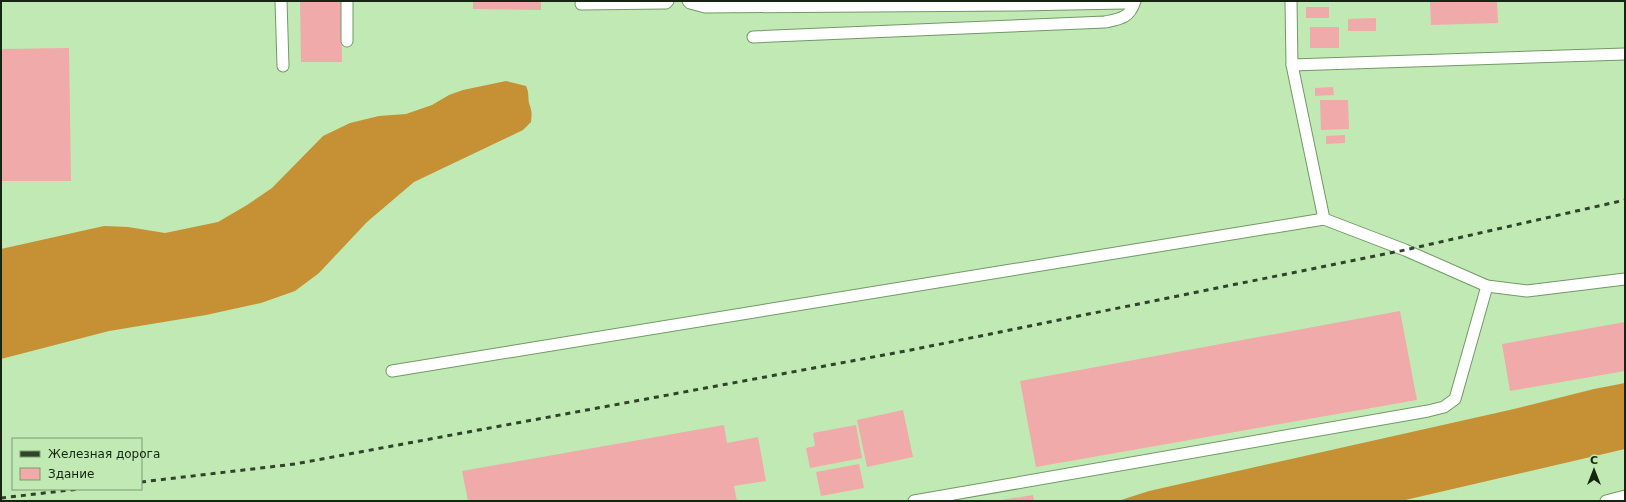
<svg xmlns="http://www.w3.org/2000/svg" width="1626" height="502" viewBox="0 0 1626 502" font-family="'DejaVu Sans',sans-serif">
<style>
.forest{fill:#c59134}
.building{fill:#f1aaaa}
.lines{fill:none;stroke-linecap:round;stroke-linejoin:round}
.lane-casing{stroke:#729966;stroke-width:13}
.lane{stroke:#fff;stroke-width:11}
.rail{stroke:#30442b;stroke-width:3;stroke-dasharray:5 5;stroke-linecap:butt}
</style>
<rect width="100%" height="100%" fill="#c0e9b3"/>
<g class="forest">
<path d="M506,81L526,86C529,92 528,97 529,103C532,112 532,112 531,122L523,130L414,182L367,222L319,273L295,291L261,303L206,315L109,331L1,359V249L104,226L128,227L165,233L218,222L247,205L272,188L323,136L350,123L379,116L406,114L432,105L449,95L463,90Z"/>
<path d="M1625,383V449L1401,501H1118L1149,491L1514,409L1594,389Z"/>
</g>
<g class="building">
<path d="M300,1H341L342,62H301Z"/>
<path d="M473,1H541V10L473,9Z"/>
<path d="M1430,1H1497L1498,23L1431,25Z"/>
<rect x="1306" y="7" width="23" height="11"/>
<path d="M1376,18V31H1348V19Z"/>
<rect x="1310" y="27" width="29" height="21"/>
<path d="M69,48L71,181H1V49Z"/>
<path d="M1333,87L1334,95L1315,96V88Z"/>
<path d="M1320,100H1348L1349,129L1321,130Z"/>
<path d="M1345,135V143L1326,144V136Z"/>
<path d="M1400,311L1417,400L1036,467L1020,381Z"/>
<path d="M1625,322V371L1510,391L1502,344Z"/>
<path d="M903,410L913,457L867,467L857,420Z"/>
<path d="M724,425L727,443L758,437L766,481L734,486L737,501H468L462,471Z"/>
<path d="M856,425L862,458L810,468L806,448L815,446L813,433Z"/>
<path d="M859,464L864,488L821,496L816,472Z"/>
<path d="M1033,495L1034,501H1001V500Z"/>
</g>
<g class="lines">
<defs>
<g id="lane">
<path d="M281,1L283,66"/>
<path d="M347,1V41"/>
<path d="M688,1L690,3L705,7L1018,5L1125,3L1128,1"/>
<path d="M1291,1L1292,65L1324,219L1405,250L1487,286L1527,291L1625,279"/>
<path d="M581,4L666,3L668,1"/>
<path d="M753,37L1105,22C1120,19 1130,18 1135,1"/>
<path d="M1292,65L1625,54"/>
<path d="M392,371L1324,219"/>
<path d="M914,501L1428,411L1444,407L1455,399L1487,286"/>
<path d="M1606,501L1625,496"/>
</g>
</defs>
<use href="#lane" class="lane-casing"/>
<use href="#lane" class="lane"/>
<g class="rail">
<path d="M141,482L295,464L911,350L1405,250L1625,200"/>
<path d="M1,498L79,489"/>
</g>
</g>
<rect width="1626" height="502" fill="none" stroke="#152511" stroke-width="4"/>
<rect x="12" y="438" width="130" height="52" fill="#c0e9b3" stroke="#7c9b72"/>
<rect x="20" y="451" width="20" height="6" fill="#30442b" stroke="#7c9b72"/>
<text x="48" y="458" font-size="12" fill="#152511">Железная дорога</text>
<rect x="20" y="468" width="20" height="12" fill="#f1aaaa" stroke="#7c9b72"/>
<text x="48" y="478" font-size="12" fill="#152511">Здание</text>
<g transform="translate(1594 470)" stroke="#c0e9b3" stroke-width="3" paint-order="stroke">
<path d="M0-3L7 15L0 10L-7 15Z" fill="#152511"/>
<text y="-6" font-size="11" font-weight="bold" text-anchor="middle" fill="#152511">С</text>
</g>
</svg>
